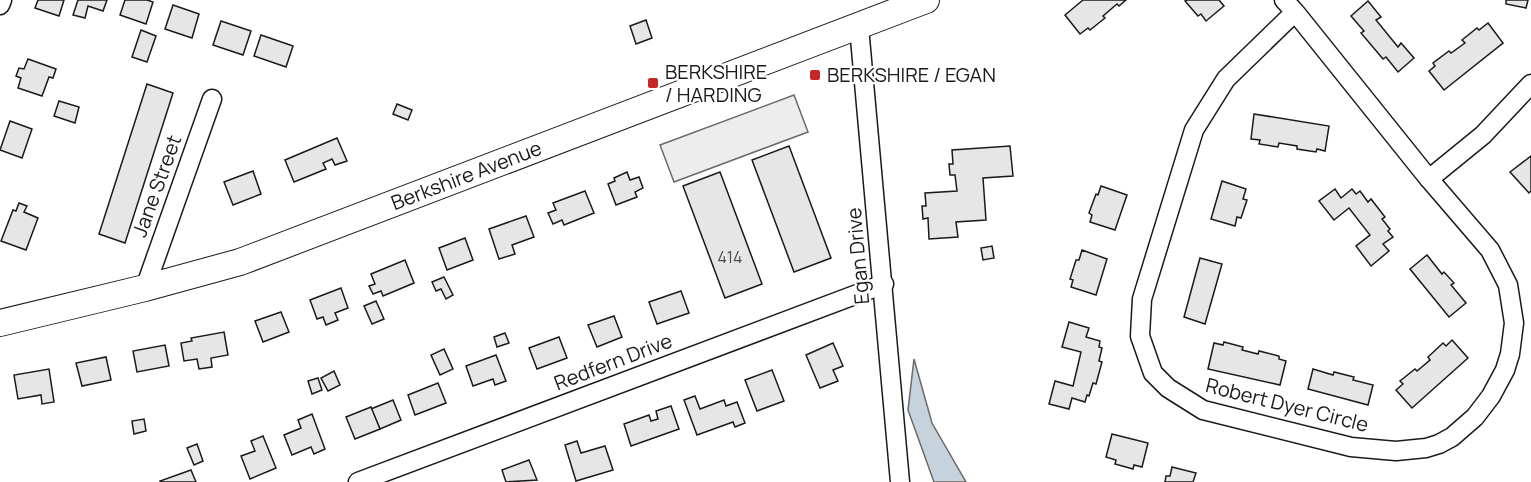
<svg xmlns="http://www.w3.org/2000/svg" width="1531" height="482" viewBox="0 0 1531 482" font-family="Manrope,sans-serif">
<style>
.parking{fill:#ededed;stroke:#6a6a6a;stroke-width:1.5}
.water{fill:#c6d2dc;stroke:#6a6a6a;stroke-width:1.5}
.building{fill:#e6e6e6;stroke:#1a1a1a;stroke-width:1.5}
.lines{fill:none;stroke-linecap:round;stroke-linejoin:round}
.street-casing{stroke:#1a1a1a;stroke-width:21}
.secondary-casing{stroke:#1a1a1a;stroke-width:28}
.street{stroke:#fff;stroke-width:18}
.secondary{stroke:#fff;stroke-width:26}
.poi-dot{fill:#c62828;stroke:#fff;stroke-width:2}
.labels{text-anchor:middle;stroke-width:4.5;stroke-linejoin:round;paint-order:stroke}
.number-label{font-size:16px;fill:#4d4d4d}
.poi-label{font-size:20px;fill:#1a1a1a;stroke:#fff;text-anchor:start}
.street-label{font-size:20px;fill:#1a1a1a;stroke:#fff}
</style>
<rect width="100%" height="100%" fill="#fff"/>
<path class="parking" d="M794,95L808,132L674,182L660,145Z"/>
<path class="water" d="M914,359L932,423L966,482H934L908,410Z"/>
<g class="building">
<path d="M38,0H64L59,16L35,8Z"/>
<path d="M78,0H107L103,11L88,6L85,18L73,15Z"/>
<path d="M125,0H147L153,2L146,24L120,15Z"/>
<path d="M1083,0H1126L1119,6L1117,4L1103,16L1105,18L1090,30L1088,28L1080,34L1065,15Z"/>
<path d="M1187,0H1219L1224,6L1206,21L1201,14L1198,16L1185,1Z"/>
<path d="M1506,0H1528L1526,8L1506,4Z"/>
<path d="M1368,1L1381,17L1376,20L1398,47L1401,43L1414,58L1398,72L1386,57L1383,59L1361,33L1364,31L1351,16Z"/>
<path d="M173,5L199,14L192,38L165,29Z"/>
<path d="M646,20L652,38L636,44L630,26Z"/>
<path d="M221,21L251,31L243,55L213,45Z"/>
<path d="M1488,23L1503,43L1444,90L1429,71L1435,66L1433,63L1449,51L1451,53L1465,43L1462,40L1477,28L1479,30Z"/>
<path d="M141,30L156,36L147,62L132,57Z"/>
<path d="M261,35L293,46L286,67L254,56Z"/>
<path d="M28,59L56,69L53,78L49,77L42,96L18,88L21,78L16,76L19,68L24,69Z"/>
<path d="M147,84L173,93L125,243L99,234Z"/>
<path d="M59,101L79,107L75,123L54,116Z"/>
<path d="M397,104L412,110L408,120L393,114Z"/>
<path d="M1254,114L1329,126L1325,151L1317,149L1316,152L1297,149V146L1279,143L1278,147L1259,144L1260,140L1251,139Z"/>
<path d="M10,121L32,129L22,158L0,150Z"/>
<path d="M337,138L347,161L335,165L332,159L323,163L326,169L294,182L285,160Z"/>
<path d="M789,146L831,258L794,272L752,160Z"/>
<path d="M1010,146L1013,176L983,178L986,220L956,222L958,237L929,239L928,218L923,219L922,206H926L925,193L957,191L955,175H950L949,164H953L952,150Z"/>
<path d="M1531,156V191L1529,193L1510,172Z"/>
<path d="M253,171L261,194L233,205L224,182Z"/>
<path d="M627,172L630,180L639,177L643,188L635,192L637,197L616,205L608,184L615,181L614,178Z"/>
<path d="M720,172L762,284L725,298L683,186Z"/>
<path d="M1222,181L1246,189L1243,199L1247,200L1241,218L1237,217L1235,226L1211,219Z"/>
<path d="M1101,186L1127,195L1115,230L1090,222L1092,215L1089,213L1096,194L1098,195Z"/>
<path d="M1335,189L1341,198L1352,189L1356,194L1360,191L1368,202L1371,199L1385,217L1382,219L1390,229L1388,231L1393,237L1383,244L1389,251L1371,266L1356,246L1370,235L1349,208L1334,220L1319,201Z"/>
<path d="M585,191L594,213L564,225L562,220L553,224L548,213L556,210L553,203Z"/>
<path d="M19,203L27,206L24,212L38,218L26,250L1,241L13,210L16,211Z"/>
<path d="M526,216L534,237L512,245L515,254L499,259L489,229Z"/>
<path d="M465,238L473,260L447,270L439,248Z"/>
<path d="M992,246L994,258L983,260L981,248Z"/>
<path d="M1082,250L1107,259L1096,295L1071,287L1073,280L1070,279L1076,260H1079Z"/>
<path d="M1427,255L1442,274L1444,272L1454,283L1451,285L1466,303L1449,317L1410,269Z"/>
<path d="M1200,258L1222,264L1205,324L1184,317Z"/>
<path d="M405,260L414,283L383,296L381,291L373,294L369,286L375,284L371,274Z"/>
<path d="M444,277L453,295L446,299L441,289L436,291L432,282Z"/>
<path d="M341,288L348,308L335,313L338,320L326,325L323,317L317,319L310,300Z"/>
<path d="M681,291L689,313L657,324L649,302Z"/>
<path d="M376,301L384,319L372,324L364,306Z"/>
<path d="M281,312L289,332L263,342L255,321Z"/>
<path d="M614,316L622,337L597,347L588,325Z"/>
<path d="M1069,322L1089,328L1086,337L1100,341L1099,347L1102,348L1099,361L1102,362L1096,384L1093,383L1089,396L1087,395L1085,402L1072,398L1069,409L1049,404L1055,381L1073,386L1081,352L1062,347Z"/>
<path d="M224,332L228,355L211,358L212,367L199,369L197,359L184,361L181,343L192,341L191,338Z"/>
<path d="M505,333L509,343L497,347L494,337Z"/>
<path d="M559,337L567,358L537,369L529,348Z"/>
<path d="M1452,340L1468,358L1412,408L1396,390L1403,384L1400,381L1415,369L1417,371L1430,360L1428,357L1443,343L1446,346Z"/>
<path d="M1224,342L1243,347L1242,350L1258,354L1259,351L1279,356V359L1286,361L1280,385L1208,369L1214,343L1223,345Z"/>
<path d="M833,343L843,366L833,370L838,381L820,388L806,355Z"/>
<path d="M165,345L169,366L137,372L133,351Z"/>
<path d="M444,349L453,369L440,375L431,355Z"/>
<path d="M496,355L506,381L495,385L493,379L473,386L466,366Z"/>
<path d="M106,357L111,380L82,386L76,363Z"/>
<path d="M49,369L54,402L42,404L41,395L18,399L14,375Z"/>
<path d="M1313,369L1333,375L1334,372L1354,377L1353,380L1373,385L1368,405L1308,389Z"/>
<path d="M772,370L784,401L757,411L745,380Z"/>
<path d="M334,371L340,385L328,391L321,378Z"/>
<path d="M318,378L322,390L312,394L308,381Z"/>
<path d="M438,383L446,403L415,415L408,395Z"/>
<path d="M695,396L700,409L724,400L726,406L737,402L745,423L735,427L733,422L697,435L684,400Z"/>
<path d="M393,400L401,420L380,429L371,409Z"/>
<path d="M671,406L679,429L631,446L624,424L649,415L651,421L658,419L656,411Z"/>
<path d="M371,407L380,429L355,439L346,417Z"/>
<path d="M312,414L325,449L314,454L311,447L292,455L284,435L301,428L298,420Z"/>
<path d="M144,419L146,431L134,434L132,421Z"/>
<path d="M1112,434L1148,443L1142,467L1134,465L1133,469L1115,464L1116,460L1106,457Z"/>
<path d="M263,436L276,468L250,479L241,456L255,451L251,441Z"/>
<path d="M577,441L581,453L605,446L613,470L576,481L565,445Z"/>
<path d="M197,444L203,461L194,465L187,448Z"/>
<path d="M529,460L537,480L506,482L502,470Z"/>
<path d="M1172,467L1196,473L1193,482H1165L1166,476H1170Z"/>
<path d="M191,470L196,482H161L160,481Z"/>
</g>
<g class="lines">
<defs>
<g id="street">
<path d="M1284,0L1295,12L1429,179L1490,250L1508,285L1514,323L1510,354L1505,370L1491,396L1475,417L1452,437L1439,444L1426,448L1396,451L1351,447L1203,410L1168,388L1153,373L1140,336L1142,299L1194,130L1226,79L1295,12"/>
<path d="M0,5L2,0"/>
<path d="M859,27L900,482"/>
<path d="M1429,179L1483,135L1531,84"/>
<path d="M145,288L212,99"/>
<path d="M358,482L884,284"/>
</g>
<g id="secondary">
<path id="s1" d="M0,323L145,288L240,262L926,0"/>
</g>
</defs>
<use href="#street" class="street-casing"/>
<use href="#secondary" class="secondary-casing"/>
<use href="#street" class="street"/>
<use href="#secondary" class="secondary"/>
</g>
<g class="poi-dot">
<rect x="809" y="69" width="12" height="12" rx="3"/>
<rect x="647" y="77" width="12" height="12" rx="3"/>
</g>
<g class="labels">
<g class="number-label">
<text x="730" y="263">414</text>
</g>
<g class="poi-label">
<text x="665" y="79">BERKSHIRE<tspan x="665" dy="23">/ HARDING</tspan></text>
<text x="827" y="82">BERKSHIRE / EGAN</text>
</g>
<g class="street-label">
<text dy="7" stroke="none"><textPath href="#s1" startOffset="490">Berkshire Avenue</textPath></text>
<text transform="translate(157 186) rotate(-70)" y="7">Jane Street</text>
<text transform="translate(858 256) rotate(-95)" y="7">Egan Drive</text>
<text transform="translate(613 362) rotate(-21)" y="7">Redfern Drive</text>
<text transform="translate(1287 405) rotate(14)" y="7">Robert Dyer Circle</text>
</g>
</g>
</svg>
